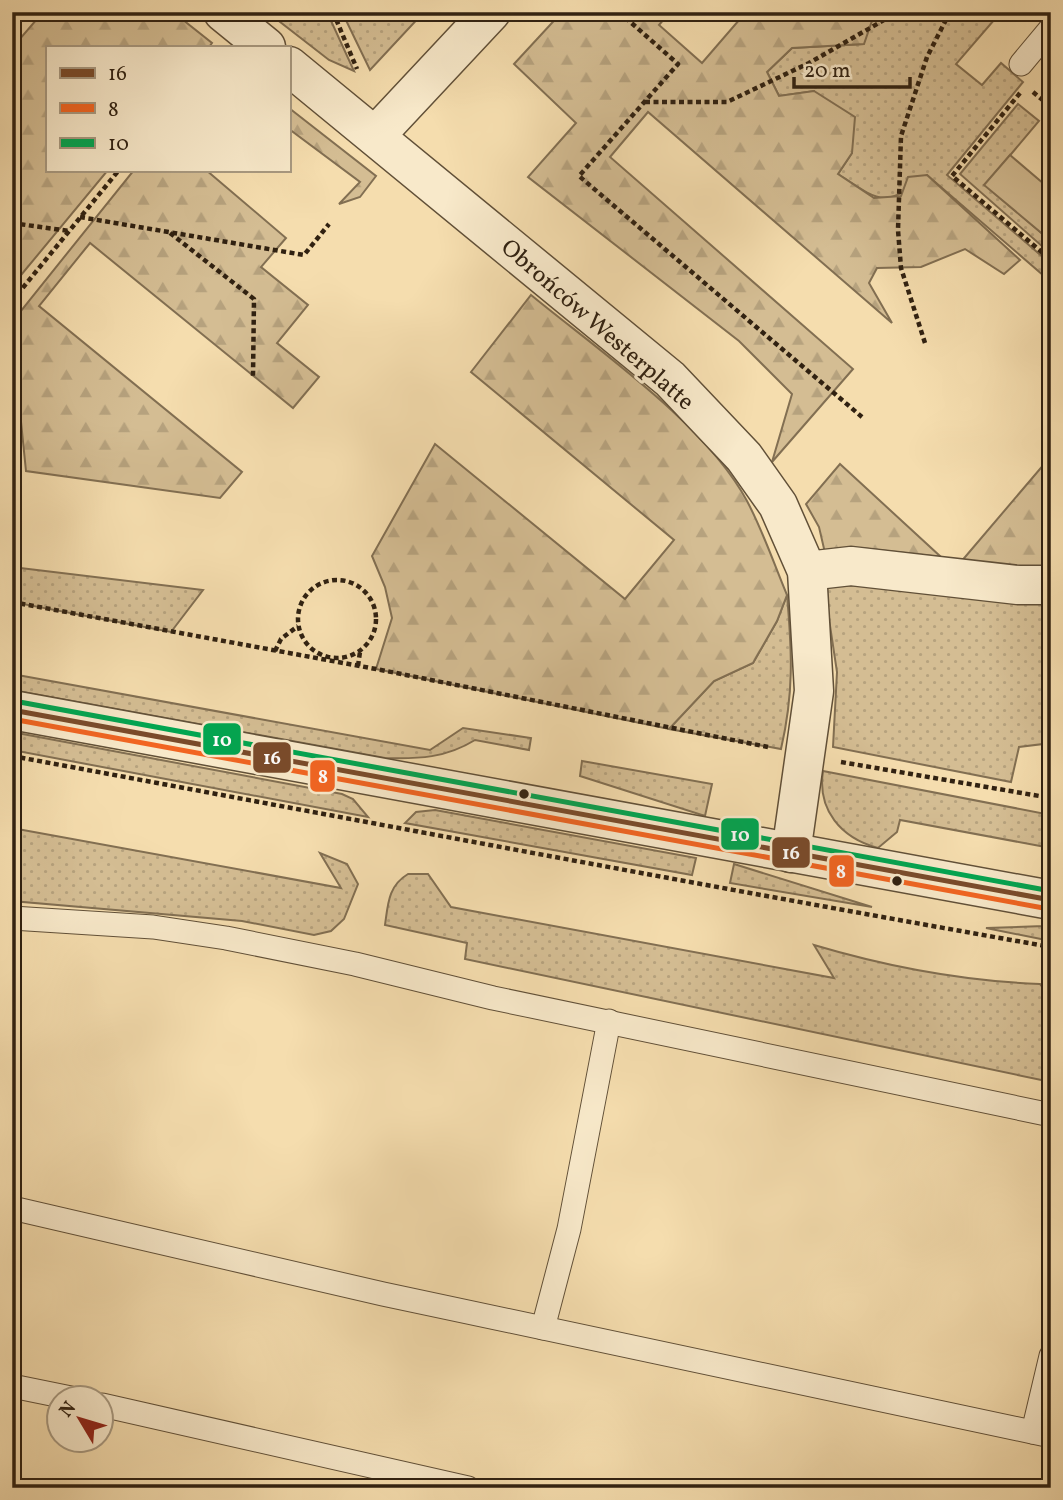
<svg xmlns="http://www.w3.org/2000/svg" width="1063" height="1500" viewBox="0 0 1063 1500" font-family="Vollkorn,serif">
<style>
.grass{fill:url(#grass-dots);stroke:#826f52;stroke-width:2}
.forest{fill:url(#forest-firs);stroke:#826f52;stroke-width:2}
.green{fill:#d4bd93;stroke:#826f52;stroke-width:2}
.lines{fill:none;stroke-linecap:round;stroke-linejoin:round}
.service-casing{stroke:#615038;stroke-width:25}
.minor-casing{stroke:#615038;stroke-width:41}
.tertiary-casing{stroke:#615038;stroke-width:41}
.path{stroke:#302111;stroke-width:4.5;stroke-dasharray:5 3.5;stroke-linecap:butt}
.service{stroke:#f8e9ca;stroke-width:23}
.minor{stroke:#f8e9ca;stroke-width:38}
.tertiary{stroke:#f8e9ca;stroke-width:38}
.bus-1-casing{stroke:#f8e9ca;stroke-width:10}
.bus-2-casing{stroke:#f8e9ca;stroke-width:10}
.bus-3-casing{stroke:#f8e9ca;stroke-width:10}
.bus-1{stroke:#7a4b2a;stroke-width:5}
.bus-2{stroke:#f26522;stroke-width:5}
.bus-3{stroke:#00a651;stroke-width:5}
.bus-dot{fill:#302111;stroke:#f8e9ca;stroke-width:2.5}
.labels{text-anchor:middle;stroke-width:6;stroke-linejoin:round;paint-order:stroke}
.street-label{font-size:24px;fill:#302111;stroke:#f8e9ca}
.line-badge{stroke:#f8e9ca;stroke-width:2.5}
.badge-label{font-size:19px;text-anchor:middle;font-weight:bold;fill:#fff}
</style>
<defs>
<pattern id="grass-dots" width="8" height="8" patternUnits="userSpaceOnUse" patternTransform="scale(1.75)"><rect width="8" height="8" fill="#d4bd93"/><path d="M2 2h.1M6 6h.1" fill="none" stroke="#b6a27e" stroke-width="1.8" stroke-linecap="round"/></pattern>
<pattern id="forest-firs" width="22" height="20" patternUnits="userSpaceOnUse" patternTransform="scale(1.75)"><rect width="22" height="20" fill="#d4bd93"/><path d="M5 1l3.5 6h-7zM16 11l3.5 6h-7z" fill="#b6a27e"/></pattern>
</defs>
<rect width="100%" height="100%" fill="#f5ddae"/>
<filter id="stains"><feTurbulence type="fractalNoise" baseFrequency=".00286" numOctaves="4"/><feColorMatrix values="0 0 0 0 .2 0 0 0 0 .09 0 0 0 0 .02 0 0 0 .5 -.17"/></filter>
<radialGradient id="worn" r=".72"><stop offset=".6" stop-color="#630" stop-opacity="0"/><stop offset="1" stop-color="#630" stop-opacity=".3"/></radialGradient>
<g class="grass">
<path d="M279,12H327L354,71L329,60L275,18Z"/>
<path d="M342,12H424L370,70Z"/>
<path d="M875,12H1001L956,64L982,85L1001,63L1023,82L947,175L1051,264V282L927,175C885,209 880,202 838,174L852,153L814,91L779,96L767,72L792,48L863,44Z"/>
<path d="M1018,104L1039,121L985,185L1051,241V254L960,174Z"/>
<path d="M12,567L203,590L171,632L12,602Z"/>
<path d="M875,585L1051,599V743L1019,747L1011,782L833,747L837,672L829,619L820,586Z"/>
<path d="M787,595C792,652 794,693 781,749L669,729L714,681L753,663L777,621Z"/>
<path d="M12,674L430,750L463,728L531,738L529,750L475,740C446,758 419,759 385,758L12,690Z"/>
<path d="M12,732L342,794L353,799L368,817L12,750Z"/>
<path d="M582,761L712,784L705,816L580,776Z"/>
<path d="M823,771L1051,815V848L900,820L897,832L878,848C841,838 817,810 823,771Z"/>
<path d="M435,810L696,858L692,875L405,823L416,812Z"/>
<path d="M12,828L341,888L320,853L347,864L358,884L344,919L331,931L314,935L242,921L12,901Z"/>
<path d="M734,864L872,907L730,883Z"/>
<path d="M408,874H428L451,907L834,978L814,945C888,967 962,981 1040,984L1051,999V1082L465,959L467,943L385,925C388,904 388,886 408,874Z"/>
<path d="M1051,925V941L986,928L1044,926Z"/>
</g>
<g class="forest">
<path d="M43,12H173L212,43L209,47H47V170H108L12,286V48Z"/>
<path d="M562,12H670L659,25L702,63L746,12H875L864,44L792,48L767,72L779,96L814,91L855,117L852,153L838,174L874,198L901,196L908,177L927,175L1020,260L1004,274L965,249L921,267L877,268L869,283L892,323L648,112L610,157L853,369L772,462L792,394L739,341L528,177L576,123L514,64Z"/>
<path d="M289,108L376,176L360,197L339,204L360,182L289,129Z"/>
<path d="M134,170H206L286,238L261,267L308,305L277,343L319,377L293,408L90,243L39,306L242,472L220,498L26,471L19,402L12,388V322Z"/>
<path d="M531,295C598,350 707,425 747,501C763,531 774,564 787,595L777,621L753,663L714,681L669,729L376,669L392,618L385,587L372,556L435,444L625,599L674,540L471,372Z"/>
<path d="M1051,456V570L960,563Z"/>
<path d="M840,464L941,557L861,548L825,553L819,527L806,504Z"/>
</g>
<path class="green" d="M1010,155L1051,190V241L984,185Z"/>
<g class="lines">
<defs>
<g id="service">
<path d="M1021,64L1051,28"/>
<path d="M12,918L153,927L226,938L355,964L493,998L1051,1115"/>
<path d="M12,1208L383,1294L1051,1436"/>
<path d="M543,1328L569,1229L609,1021"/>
<path d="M12,1386L71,1398"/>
<path d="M102,1405L468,1488"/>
<path d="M1033,1432L1051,1356"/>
</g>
<g id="minor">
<path d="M223,12L266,47"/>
<path d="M289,66L670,379L744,457L778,505L807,571L814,691L791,853"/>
<path d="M375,136L491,12"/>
<path d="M807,571L851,566L1018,585H1051"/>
</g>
<path id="tertiary" d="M12,710L1051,900"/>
</defs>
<use href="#service" class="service-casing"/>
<use href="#minor" class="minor-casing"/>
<use href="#tertiary" class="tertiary-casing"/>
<g class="path">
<path d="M333,12L357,69"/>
<path d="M619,12L678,64L579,176L862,417"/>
<path d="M1033,92L1051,107"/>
<path d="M1020,93L952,176L1051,260"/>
<path d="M645,102H727L809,63L898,12"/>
<path d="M80,217L304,255L329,224"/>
<path d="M12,223L69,231"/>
<path d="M170,233L254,299L253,376"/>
<path d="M12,301L119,170"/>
<path d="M925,343L901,268L898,230L901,136L927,57L950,12"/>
<circle cx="337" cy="619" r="39"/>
<path d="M12,602L376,669L768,747"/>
<path d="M275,651L281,639L298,626"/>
<path d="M358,666L360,652"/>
<path d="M12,756C358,820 704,886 1051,947"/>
<path d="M841,762L1051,798"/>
</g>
<use href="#service" class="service"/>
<use href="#minor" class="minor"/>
<use href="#tertiary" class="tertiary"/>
<defs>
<path id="bus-1" d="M12,710L1051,900"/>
<path id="bus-2" d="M12,719L1049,909"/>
<path id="bus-3" d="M14,701L1051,891"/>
</defs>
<use href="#bus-1" class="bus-1-casing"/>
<use href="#bus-2" class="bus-2-casing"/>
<use href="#bus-3" class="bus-3-casing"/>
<use href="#bus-1" class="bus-1"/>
<use href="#bus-2" class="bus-2"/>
<use href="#bus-3" class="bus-3"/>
</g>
<g class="bus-dot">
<circle cx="524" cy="794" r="6"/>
<circle cx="897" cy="881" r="6"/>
</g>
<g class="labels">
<g class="street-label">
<text transform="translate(598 324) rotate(41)" y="8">Obrońców Westerplatte</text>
</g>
</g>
<g class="line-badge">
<rect x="202" y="722" width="40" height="34" rx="7" fill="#00a651"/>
<rect x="252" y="741" width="40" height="33" rx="7" fill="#7a4b2a"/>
<rect x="309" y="759" width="27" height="34" rx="7" fill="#f26522"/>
<rect x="720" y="817" width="40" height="34" rx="7" fill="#00a651"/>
<rect x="771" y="836" width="40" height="33" rx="7" fill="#7a4b2a"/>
<rect x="828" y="854" width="27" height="34" rx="7" fill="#f26522"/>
</g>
<g class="badge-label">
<text x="222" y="746">10</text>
<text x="272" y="764">16</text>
<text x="323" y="783">8</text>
<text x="740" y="841">10</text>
<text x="791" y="859">16</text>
<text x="841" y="878">8</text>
</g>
<rect width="1063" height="1500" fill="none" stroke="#f5ddae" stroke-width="42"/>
<rect x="14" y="14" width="1035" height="1472" fill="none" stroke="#302111" stroke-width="3.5"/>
<rect x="21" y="21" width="1021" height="1458" fill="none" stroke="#302111" stroke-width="2"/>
<rect x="46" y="46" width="245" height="126" fill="#f8e9ca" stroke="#a89980" stroke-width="2"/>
<rect x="60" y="68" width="35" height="10" fill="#7a4b2a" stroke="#a89980" stroke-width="2"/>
<text x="108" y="80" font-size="21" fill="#302111">16</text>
<rect x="60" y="103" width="35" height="10" fill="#f26522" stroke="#a89980" stroke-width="2"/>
<text x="108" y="116" font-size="21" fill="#302111">8</text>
<rect x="60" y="138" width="35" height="10" fill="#00a651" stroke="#a89980" stroke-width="2"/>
<text x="108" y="150" font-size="21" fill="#302111">10</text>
<g transform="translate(80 1419) rotate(308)"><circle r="33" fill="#f8e9ca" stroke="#a89980" stroke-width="2"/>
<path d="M0-5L12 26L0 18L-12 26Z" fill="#8f2418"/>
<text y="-10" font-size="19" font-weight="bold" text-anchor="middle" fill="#302111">N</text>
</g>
<path d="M794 77v10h116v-10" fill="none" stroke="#302111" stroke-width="3.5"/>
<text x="804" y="77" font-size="21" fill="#302111" stroke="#f8e9ca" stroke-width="5" paint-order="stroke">20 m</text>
<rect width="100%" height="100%" filter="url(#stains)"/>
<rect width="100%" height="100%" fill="url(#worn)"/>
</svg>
